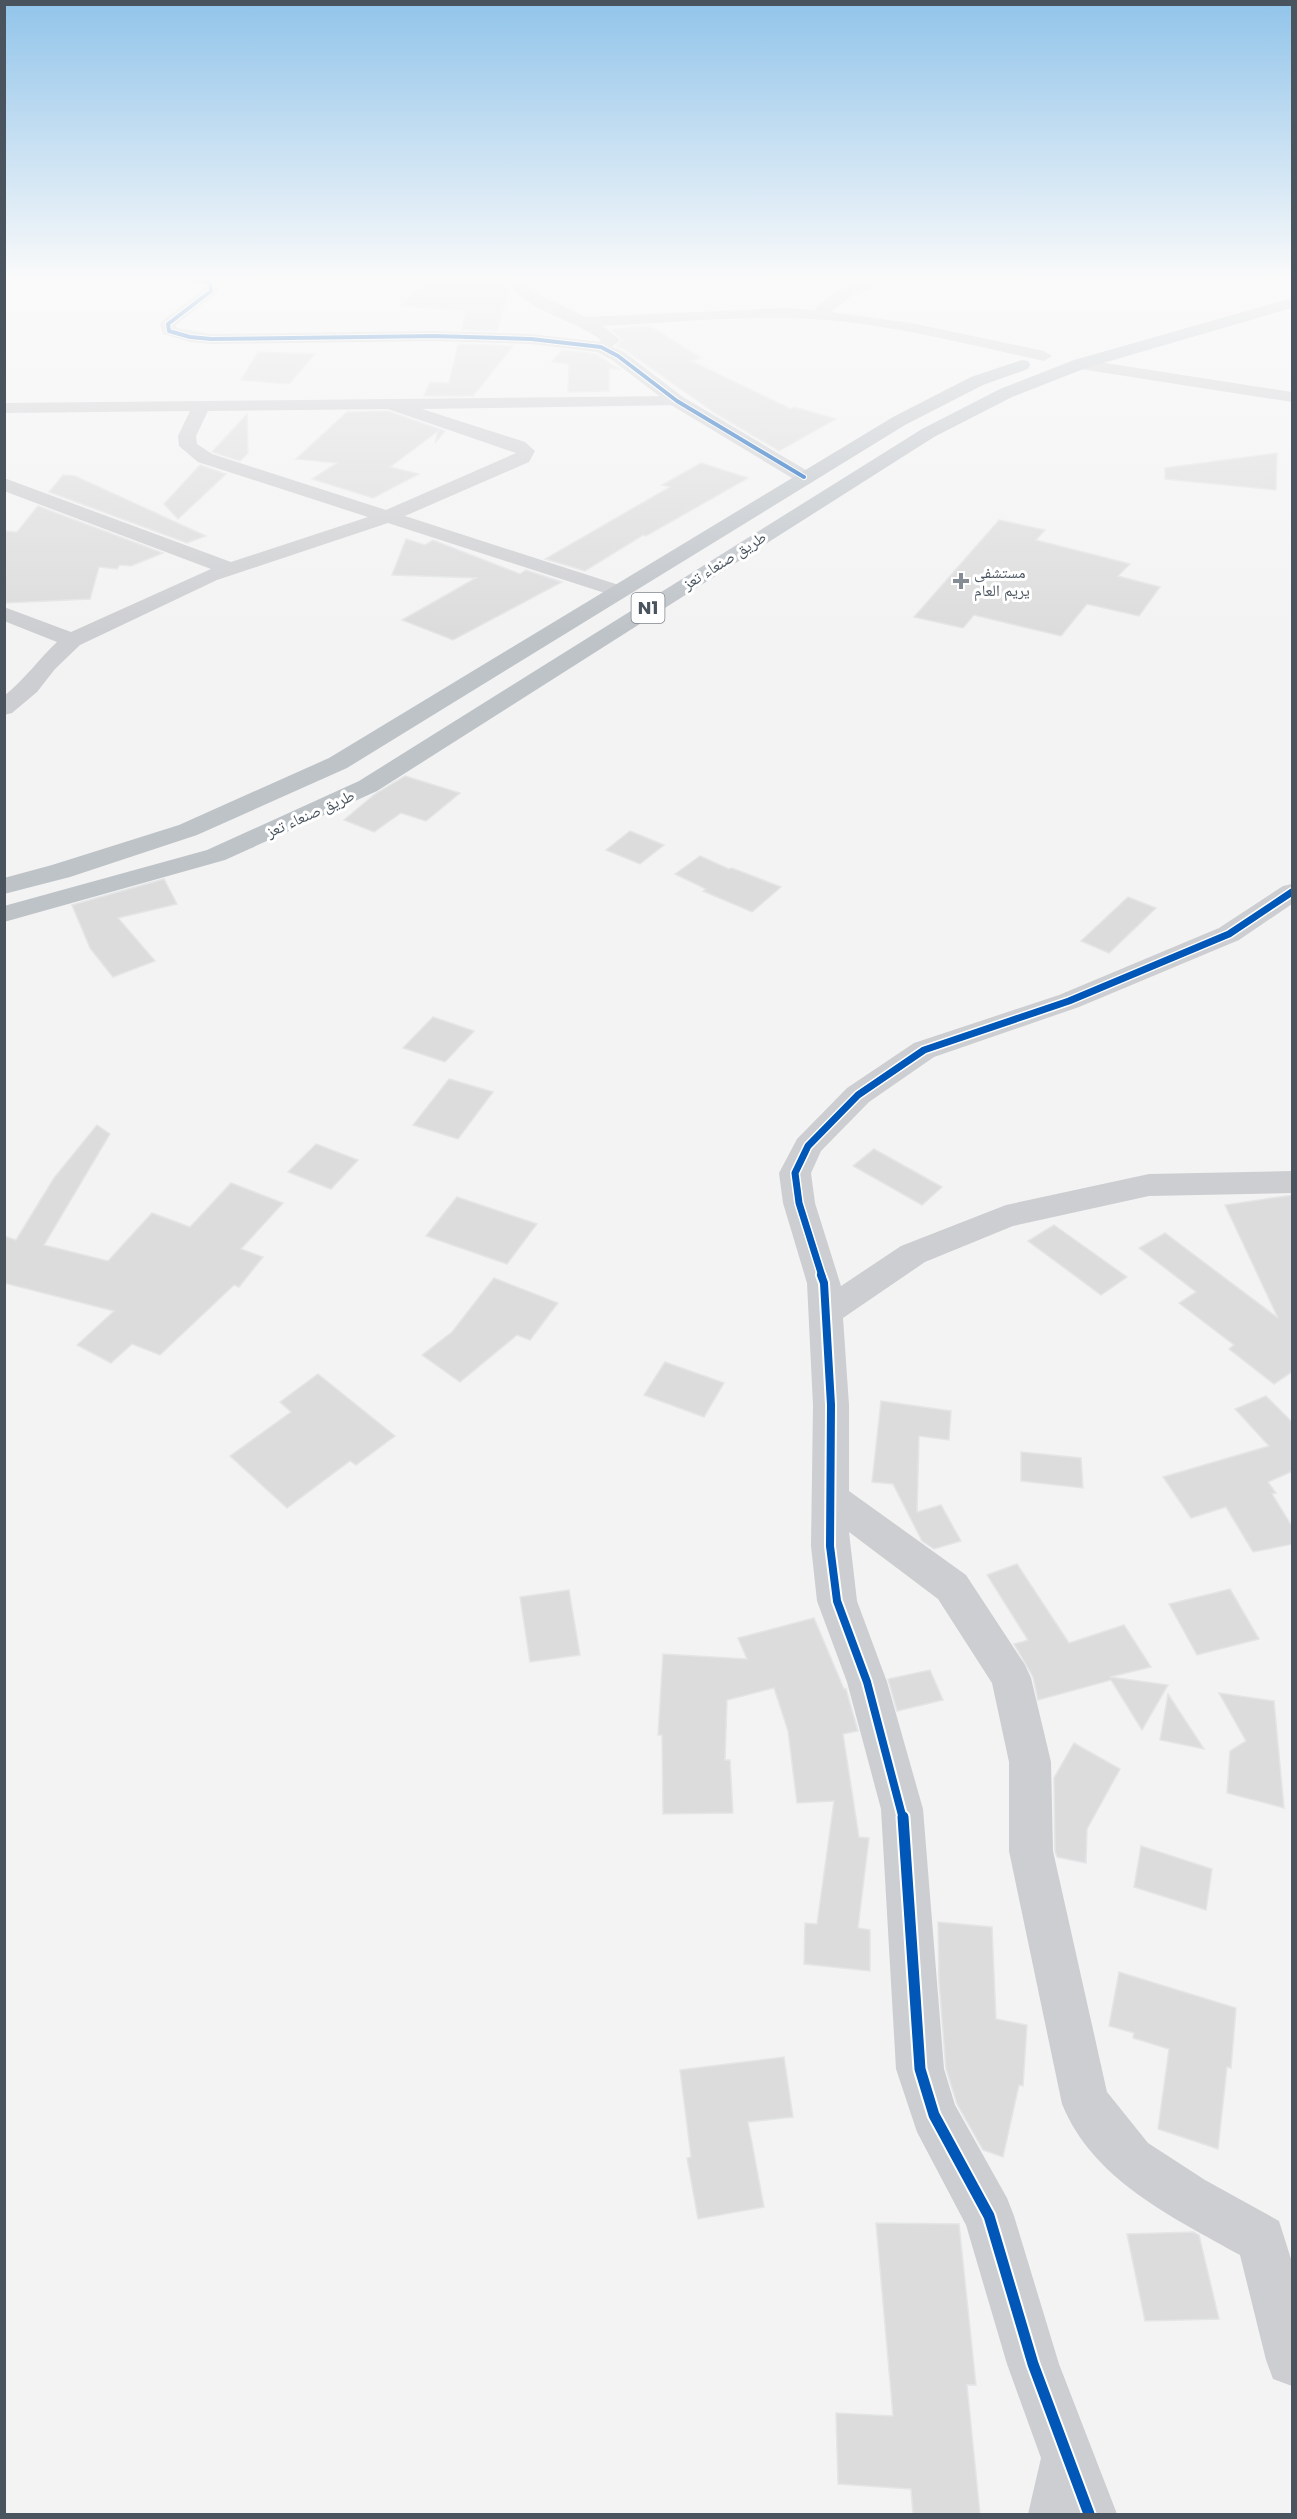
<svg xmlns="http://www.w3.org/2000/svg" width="1297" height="2519" viewBox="0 0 1297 2519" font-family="Poppins,'Noto Naskh Arabic',sans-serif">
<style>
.building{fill:#dcdcdd;stroke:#e4e5e6;stroke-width:1.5}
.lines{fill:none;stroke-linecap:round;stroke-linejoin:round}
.street{fill:#cdced1;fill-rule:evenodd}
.secondary{fill:#cecfd2;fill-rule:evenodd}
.highway{fill:#bec3c8;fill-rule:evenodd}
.cycleway-far3-casing{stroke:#fff;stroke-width:6}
.cycleway-far2-casing{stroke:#fff;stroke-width:10}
.cycleway-far1-casing{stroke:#fff;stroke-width:12}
.cycleway-casing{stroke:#fff;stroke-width:15}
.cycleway-far3{stroke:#0057b8;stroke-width:4}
.cycleway-far2{stroke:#0057b8;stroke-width:7}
.cycleway-far1{stroke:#0057b8;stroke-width:8}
.cycleway{stroke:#0057b8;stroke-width:11}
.poi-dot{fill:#858c93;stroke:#fff;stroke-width:2}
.labels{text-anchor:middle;stroke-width:6;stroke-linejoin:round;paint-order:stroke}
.far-street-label{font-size:16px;fill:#4a545f;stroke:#fff}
.far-poi-label{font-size:16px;fill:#4a545f;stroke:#fff;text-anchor:start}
.shield{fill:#fff;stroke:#80878f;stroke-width:1.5}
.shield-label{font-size:18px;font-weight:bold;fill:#4a545f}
</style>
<rect width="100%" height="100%" fill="#f3f3f3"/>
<g class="building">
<path d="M429,280H505L510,287L497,331L462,330L466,311L400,306Z"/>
<path d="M650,326L701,358L691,361L791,409L794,407L836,419L779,451L715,413L625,350L616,346L622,340L610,329Z"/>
<path d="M458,344L513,346L473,396H424L430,382L449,383Z"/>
<path d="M562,350L596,354L621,370L609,368V391L568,392L569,364L552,362Z"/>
<path d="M258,352L315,354L289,384L241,380Z"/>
<path d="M388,411L445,431L435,443L438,431L390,467L419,474L373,498L312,479L337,463L296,459L347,412Z"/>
<path d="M247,414L248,453L240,461L212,452Z"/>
<path d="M1277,453L1276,490L1165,479V468Z"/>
<path d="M701,463L748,478L646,536L643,535L585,571L545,559L670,487L662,485Z"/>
<path d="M200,465L226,474L178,519L164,504Z"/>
<path d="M63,475L75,476L206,536L187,543L49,492Z"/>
<path d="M38,506L163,553L131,566L120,565L117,569L99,567L90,599L4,603V531L17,532Z"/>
<path d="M999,520L1045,530L1036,540L1130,564L1118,576L1160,587L1139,616L1087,604L1061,636L974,615L963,628L914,617Z"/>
<path d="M406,539L425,545L433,540L520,574L526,570L562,582L453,640L402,620L476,578L392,575Z"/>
<path d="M405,776L460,793L426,821L401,813L374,832L344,820L375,794Z"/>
<path d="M630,831L664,845L640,864L606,850Z"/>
<path d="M700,856L729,869L732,868L781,887L752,912L703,891L706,889L675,874Z"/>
<path d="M164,879L177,904L118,918L155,961L113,977L90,948L72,905Z"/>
<path d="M1128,897L1156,908L1109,953L1081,941Z"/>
<path d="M433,1017L474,1031L445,1062L403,1048Z"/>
<path d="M449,1079L493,1092L458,1139L413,1125Z"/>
<path d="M97,1125L110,1134L44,1245L108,1261L152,1213L190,1227L231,1183L283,1203L241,1249L263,1257L239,1287L234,1285L160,1355L132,1344L111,1363L77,1345L114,1311L4,1283V1236L16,1240L54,1178Z"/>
<path d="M316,1144L358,1160L331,1189L288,1172Z"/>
<path d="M874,1149L942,1187L922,1205L853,1166Z"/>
<path d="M1293,1195V1371L1274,1384L1229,1349L1234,1345L1179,1303L1196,1292L1139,1248L1165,1233L1278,1318L1225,1205Z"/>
<path d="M457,1197L537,1224L507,1264L426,1236Z"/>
<path d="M1054,1225L1127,1277L1101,1295L1028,1241Z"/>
<path d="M494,1278L558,1303L530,1340L517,1335L460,1382L422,1355L452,1332Z"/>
<path d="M665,1362L724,1383L704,1417L644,1395Z"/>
<path d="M318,1374L395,1436L356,1465L350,1461L287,1508L230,1456L291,1412L280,1402Z"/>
<path d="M1266,1396L1293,1423V1471L1268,1482L1276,1493L1272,1494L1293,1528V1544L1253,1552L1226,1507L1191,1518L1163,1477L1269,1446L1235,1409Z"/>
<path d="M881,1401L951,1411L949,1440L919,1436L917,1512L941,1505L961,1541L934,1549L922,1541L893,1484L872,1482Z"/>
<path d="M1021,1452L1081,1458L1083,1488L1021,1481Z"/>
<path d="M1017,1564L1069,1643L1124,1625L1151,1667L1110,1677L1168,1685L1142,1730L1111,1680L1038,1700L1033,1677L1014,1644L1028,1640L987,1575Z"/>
<path d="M1230,1589L1259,1639L1197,1655L1169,1604Z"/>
<path d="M569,1590L580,1655L530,1662L520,1597Z"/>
<path d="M814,1618L844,1689H846L858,1731L843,1734L859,1837L869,1838L858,1928L870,1930V1971L804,1964L805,1923L817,1924L834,1801L797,1803L788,1731L774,1688L727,1700L725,1760H730L733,1813L663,1814L662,1735H658L663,1654L747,1659L738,1638Z"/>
<path d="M930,1670L943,1700L897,1711L888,1679Z"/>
<path d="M1219,1693L1274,1701L1284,1808L1227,1793L1230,1751L1246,1741Z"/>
<path d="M1168,1694L1204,1749L1160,1740Z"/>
<path d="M1074,1743L1120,1769L1087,1829L1086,1863L1057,1857L1055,1851L1054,1778Z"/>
<path d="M1141,1846L1212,1869L1206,1910L1134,1887Z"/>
<path d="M938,1922L992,1927L996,2019L1027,2025L1023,2086L1019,2085L1003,2157L983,2150L957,2104L946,2069L939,1982Z"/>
<path d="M1119,1972L1236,2008L1231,2068L1227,2067L1218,2149L1158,2129L1169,2049L1133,2038L1134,2033L1109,2026Z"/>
<path d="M784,2057L793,2117L748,2122L764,2207L698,2219L687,2158L691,2157L680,2070Z"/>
<path d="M876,2223L959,2224L976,2385H967L980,2514H913L911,2489L838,2484L836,2413L893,2416Z"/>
<path d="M1193,2232L1199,2235L1219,2319L1145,2321L1127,2234Z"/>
</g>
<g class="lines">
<g class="street">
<path d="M507,280H522L542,296L586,317L787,308L814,310C840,286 855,280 890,280L888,283L853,295L831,312L911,323L1044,351L1052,356L1044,361C960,343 873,319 786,318C726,317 664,323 603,326L620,340L607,351L601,352L593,347L601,340C573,318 525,312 507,280Z"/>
<path d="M1080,359L1292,392V402L1074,368L1072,364L1074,360Z"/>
<path d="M677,396L683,397L686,401L683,405L422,409L525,442L535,451L529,462L405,516L625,587L629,591L625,595L618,597L611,595L388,523L217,580L80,645L55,669L37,692L12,713L4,715V696C24,680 39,659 57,642L4,621V607L71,632L211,569L4,491V478L231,562L368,517L198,462L179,446L178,436L190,411L4,413V403ZM388,409L516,453L386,510L212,454L197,444L196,436L208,411Z"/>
<path d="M1292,884V904L1239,940L1079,1007L934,1057L869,1102L821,1151L811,1173L815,1203L841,1286L901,1246L1006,1205L1149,1174L1292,1171V1193L1149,1196L1013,1226L925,1262L843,1318L849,1405V1491L966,1575L1025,1665L1031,1678L1051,1762L1053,1851L1107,2092L1148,2143L1205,2180L1279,2221L1292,2262V2386L1273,2379L1266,2360L1240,2255C1172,2217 1093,2180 1062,2104L1009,1851V1762L992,1683L938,1599L849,1532L857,1601L887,1682L923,1809L944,2069L955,2105L1007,2198L1014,2216L1059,2364L1117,2514H1028L1041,2458L1007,2364L966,2225L917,2132L896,2069L881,1809L847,1682L817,1601L811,1546L813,1405L807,1283L783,1203L779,1173L797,1139L847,1088L914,1043L1059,995L1219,928L1283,886Z"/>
</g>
<path class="secondary" d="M192,280H215L219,291L176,325L177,328L211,334L434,331L531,334L601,342L624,352L683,397L811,473L813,477L811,481H797L671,405L612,360L597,352L531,344L434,341L211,344L190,342L163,334L160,324L162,321L203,290V286L194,283Z"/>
<g class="highway">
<path d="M1292,298V308L1086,368L1012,397L934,437L377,791L225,860L4,922V906L207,850L359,781L922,429L1000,389L1074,360Z"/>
<path d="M1022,360L1028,361L1030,365L1028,369L983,385L905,425L347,768L197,835L70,877L4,894V878L52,865L179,825L329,758L893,417L971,377Z"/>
</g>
<defs>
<path id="cycleway-far3" d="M199,280L210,283L211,291L168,324L169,331L190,337L211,339L434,336L531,339L601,347L618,356L677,401L804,477"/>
<path id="cycleway-far2" d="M822,1276L799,1203L795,1173L808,1146L858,1095L924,1050L1069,1001L1229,934L1292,892"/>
<path id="cycleway-far1" d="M821,1275L824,1283L831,1405L830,1546L837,1601L867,1682L903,1819"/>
<path id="cycleway" d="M903,1817L920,2069L934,2115L989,2216L1033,2364L1089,2514"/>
</defs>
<use href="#cycleway-far3" class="cycleway-far3-casing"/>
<use href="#cycleway-far2" class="cycleway-far2-casing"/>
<use href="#cycleway-far1" class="cycleway-far1-casing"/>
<use href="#cycleway" class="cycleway-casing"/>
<use href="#cycleway-far3" class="cycleway-far3"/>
<use href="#cycleway-far2" class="cycleway-far2"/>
<use href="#cycleway-far1" class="cycleway-far1"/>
<use href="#cycleway" class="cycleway"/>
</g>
<linearGradient id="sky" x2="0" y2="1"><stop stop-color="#91c4ea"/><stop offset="0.44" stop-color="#fafafa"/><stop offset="1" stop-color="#fafafa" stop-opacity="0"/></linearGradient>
<rect width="1297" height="632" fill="url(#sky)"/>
<path class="poi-dot" d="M958 572h6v6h6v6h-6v6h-6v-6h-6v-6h6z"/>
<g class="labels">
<g class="far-street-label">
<text transform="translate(724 560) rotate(-32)" y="6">طريق صنعاء تعز</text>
<text transform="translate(310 813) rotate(-24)" y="6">طريق صنعاء تعز</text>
</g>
<g class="far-poi-label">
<text x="974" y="578">مستشفى<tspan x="974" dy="18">يريم العام</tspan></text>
</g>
<rect class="shield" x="631.5" y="593" width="33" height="30" rx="4.5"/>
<g class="shield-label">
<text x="648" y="614">N1</text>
</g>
</g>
<rect width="1297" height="2519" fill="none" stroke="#4a545f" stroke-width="12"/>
</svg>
